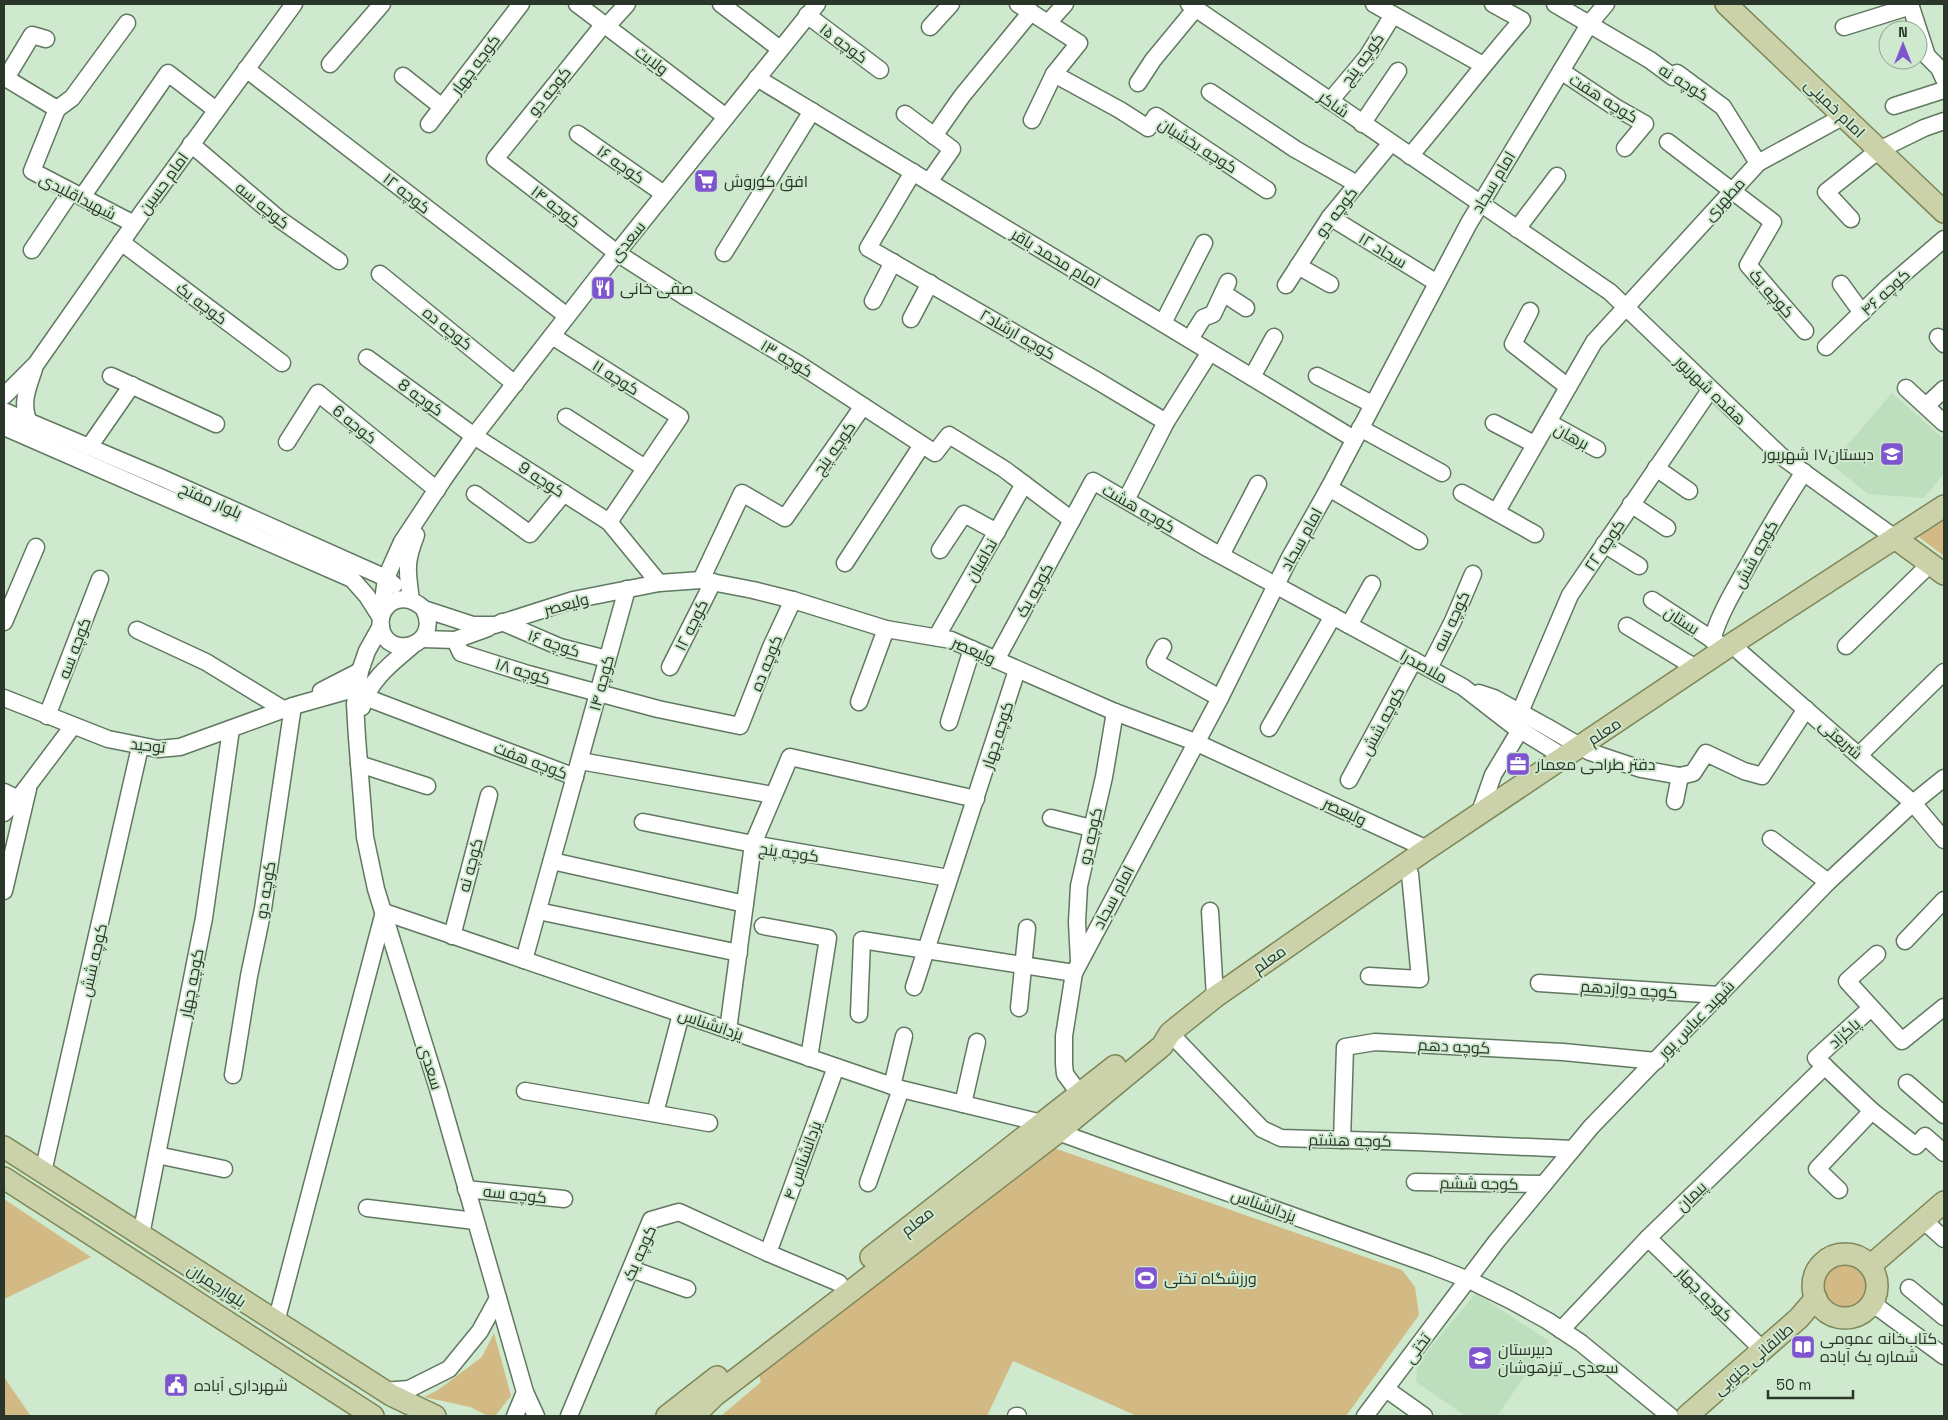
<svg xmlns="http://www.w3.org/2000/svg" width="1948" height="1420" viewBox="0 0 1948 1420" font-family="'Space Grotesk',Cairo,sans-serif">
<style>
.built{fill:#bedfbe}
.green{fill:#d3b984}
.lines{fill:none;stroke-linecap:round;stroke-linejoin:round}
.minor-casing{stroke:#607860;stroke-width:19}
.major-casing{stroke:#7d8757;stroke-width:24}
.minor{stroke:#fff;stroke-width:16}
.major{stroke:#cbd1a8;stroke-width:21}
.labels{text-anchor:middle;stroke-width:4;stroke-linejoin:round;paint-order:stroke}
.street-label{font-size:16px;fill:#2b362b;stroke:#cee9ce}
.poi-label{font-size:16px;fill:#2b362b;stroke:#cee9ce;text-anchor:start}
</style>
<rect width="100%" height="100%" fill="#cee9ce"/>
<g class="built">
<path d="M1892,393L1944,439V473L1924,498L1868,494L1831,464Z"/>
<path d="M1476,1293L1549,1341L1497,1416H1466L1416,1382L1417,1364Z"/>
</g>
<g class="green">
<path d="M1944,513V556L1915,534Z"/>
<path d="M1054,1148L1402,1270L1415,1287L1419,1315L1346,1416H1137L1013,1361L987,1416H721L761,1382L759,1375Z"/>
<path d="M4,1199L91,1257L4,1299Z"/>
<circle cx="1846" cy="1285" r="24"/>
<path d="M494,1333L511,1396L495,1416H488L470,1407L424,1397L438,1390L482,1357Z"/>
<path d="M4,1377L30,1415L28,1416H4Z"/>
</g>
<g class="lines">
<defs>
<g id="minor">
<path d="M577,4L726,117"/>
<path d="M721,4L780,49"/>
<path d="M1018,4L1079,43L1054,74L1032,120"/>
<path d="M1189,4L1610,292L1781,456L1895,538"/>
<path d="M1374,4L1483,65"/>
<path d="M1555,4L1650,60L1673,77L1677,73L1723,107L1758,163"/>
<path d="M1910,4L1927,56L1939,68L1944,79"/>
<path d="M807,15L880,70"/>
<path d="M1048,23L1065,4"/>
<path d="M604,24L495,159L617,253L684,296L800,365L935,453L949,435L1004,469L1072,520L1093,481L1209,549L1463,687L1512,725L1564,757"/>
<path d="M607,26L627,4"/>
<path d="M930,27L951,4"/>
<path d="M1844,27L1911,6"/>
<path d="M330,64L382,4"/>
<path d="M246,69L567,316"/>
<path d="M1561,71L1615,107L1645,124L1625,148"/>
<path d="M1054,74L1120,110L1148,128L1156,116L1267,190"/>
<path d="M403,76L442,107"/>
<path d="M4,77L57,109L32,171L134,224"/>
<path d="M6,78L32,35L46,39"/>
<path d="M757,78L1354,439"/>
<path d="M1138,83L1153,60L1196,8"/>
<path d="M1210,92L1295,149L1357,184"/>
<path d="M1330,101L1367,57L1393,15"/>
<path d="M1894,106L1944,90"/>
<path d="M57,109L72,98L127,23"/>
<path d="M905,114L952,149L929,182"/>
<path d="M429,124L521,4"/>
<path d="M1362,124L1398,71"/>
<path d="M578,134L664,194"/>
<path d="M934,136L962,96L1031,12"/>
<path d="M1668,142L1773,222L1748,265L1805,331"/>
<path d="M191,144L279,219L339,261"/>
<path d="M1410,156C1448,111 1483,65 1522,20L1493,4"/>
<path d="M913,172L868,248L1096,380L1166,422"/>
<path d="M82,197L168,73L216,110"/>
<path d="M1330,217L1437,283"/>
<path d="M1851,219L1826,192L1879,150L1924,128L1944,121"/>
<path d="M1517,229L1557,176"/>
<path d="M121,242L282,363"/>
<path d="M32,250L71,192"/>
<path d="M724,253L812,111"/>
<path d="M1298,266L1330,284"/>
<path d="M380,274L515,384"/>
<path d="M1841,284L1862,313"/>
<path d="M1286,285L1330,217L1391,143"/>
<path d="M1223,293L1246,308"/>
<path d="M873,301L893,262"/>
<path d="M1530,311L1513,344L1568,387"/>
<path d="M911,319L930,283"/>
<path d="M1163,323L1204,243"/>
<path d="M552,336L680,417L609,522L659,583"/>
<path d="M1938,337L1944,344"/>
<path d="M1190,339L1203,318L1213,314L1228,282"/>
<path d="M1826,347L1888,287L1944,239"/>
<path d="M367,358L474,436L609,522"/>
<path d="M111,376L216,424"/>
<path d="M1317,376L1372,404"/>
<path d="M1252,377L1274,337"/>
<path d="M1906,388L1944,423"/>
<path d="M4,396L36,364L141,214L294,4"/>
<path d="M1926,406L1944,389"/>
<path d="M4,411L162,478L386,578L394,585"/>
<path d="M566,417L645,468"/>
<path d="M28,420C21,402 28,387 34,369"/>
<path d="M1548,422L1597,449"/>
<path d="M1494,423L1534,444"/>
<path d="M4,427L352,579L367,596L381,618"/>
<path d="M1360,428L1442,473"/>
<path d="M287,442L318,393L437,490"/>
<path d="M89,447L132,385"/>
<path d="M1656,468L1689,491"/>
<path d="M1329,488L1419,541"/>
<path d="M1462,493L1535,534"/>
<path d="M475,494L530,534L564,493"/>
<path d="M1126,500L1166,422L1210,352"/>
<path d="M1631,504L1667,528"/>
<path d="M1497,511L1594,342L1758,163L1844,116"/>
<path d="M1604,544L1639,566"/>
<path d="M940,550L964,514L997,532"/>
<path d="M1221,555L1258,484"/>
<path d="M845,563L922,445"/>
<path d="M701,580L742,493L785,518L863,406"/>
<path d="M411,600C407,570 405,563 416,535"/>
<path d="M1652,600L1719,644"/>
<path d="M424,609C442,646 388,661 381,628C380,622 381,615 384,610C395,594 413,598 424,609L473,625H495L573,600L659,583L701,580L753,590L793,600L886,629L951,640L1115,712L1195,742L1427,849"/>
<path d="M381,616L386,578L389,571L402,542L443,480L474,436L600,274L817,4"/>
<path d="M4,622L36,547"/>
<path d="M502,622L560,647L607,659"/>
<path d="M1349,625L1372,584"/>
<path d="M381,626L367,651L360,671L355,704L357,738L365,837L376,889L438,1089L525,1392L536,1416"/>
<path d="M1627,626L1696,668"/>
<path d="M137,630L206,662L283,709"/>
<path d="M937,636L1024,484"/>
<path d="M423,639L455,640L488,628"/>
<path d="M455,640L461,653L528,674L658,709L740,726L771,647L793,600"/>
<path d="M1712,640C1719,615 1733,592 1746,569C1764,536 1783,504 1804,472"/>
<path d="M1735,642L1740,652L1913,803L1944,840"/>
<path d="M1846,646L1930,564"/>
<path d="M1163,647L1155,662L1220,698"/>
<path d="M996,660L1072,520"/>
<path d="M670,667L713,582"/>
<path d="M1429,668L1453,621L1473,574"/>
<path d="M321,691L360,671"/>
<path d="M1479,693L1494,698L1547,727L1590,752L1641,769L1680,776L1693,773L1706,753L1744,771L1762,776L1806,709"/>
<path d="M365,697L575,777"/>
<path d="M4,698L108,739L158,749L180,747L293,706L357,688"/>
<path d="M859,702L886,629"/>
<path d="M362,707C369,680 392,663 412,646"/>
<path d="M1520,712L1570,595L1710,390"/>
<path d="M47,716L100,579"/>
<path d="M949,722L972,649"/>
<path d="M1269,728L1333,616"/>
<path d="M1859,755L1944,672"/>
<path d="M580,761L773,795"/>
<path d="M359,764L427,786"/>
<path d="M1349,780L1414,660"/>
<path d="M4,792L18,799"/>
<path d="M1675,801L1680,776"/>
<path d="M1480,812L1493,775L1520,730"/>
<path d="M4,813L18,799L73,726"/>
<path d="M1051,818L1091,828"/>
<path d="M643,822L753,844L790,757L976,799"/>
<path d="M1771,839L1828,882"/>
<path d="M552,861L745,904"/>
<path d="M4,891L28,789"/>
<path d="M538,911L739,953"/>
<path d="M1210,911L1215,997"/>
<path d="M763,926L828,938L809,1058"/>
<path d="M452,936L489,795"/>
<path d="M1905,941L1944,900"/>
<path d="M1877,954L1847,981L1902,1041L1944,1007"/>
<path d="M524,960L627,589"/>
<path d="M1079,961L1077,922L1079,886L1104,777L1115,712"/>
<path d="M1369,976L1420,979L1410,874L1405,864"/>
<path d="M1539,983L1719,995"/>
<path d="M914,987L1017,670"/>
<path d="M1019,1008L1027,928"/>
<path d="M1871,1008L1816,1058L1872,1111L1916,1146L1925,1136L1944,1153"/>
<path d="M859,1014L862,940L1074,973"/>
<path d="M728,1030L753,844L949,878"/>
<path d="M1170,1033L1262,1129L1281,1138L1415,1142L1573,1149"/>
<path d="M233,1075L249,976L263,909L293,706"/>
<path d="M1907,1083L1944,1115"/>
<path d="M892,1086L904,1036"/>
<path d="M525,1091L709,1123"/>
<path d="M1079,1093L1065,1074L1064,1064V1036L1074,973L1220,698L1289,559L1329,488L1469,223L1590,23L1606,4"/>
<path d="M963,1104L977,1042"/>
<path d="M655,1113L681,1014"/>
<path d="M1342,1140L1345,1047L1375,1042L1563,1052L1656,1061"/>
<path d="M157,1155L224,1169"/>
<path d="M43,1172L140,747"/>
<path d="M1415,1182L1544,1184"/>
<path d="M868,1183L901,1089"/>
<path d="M466,1189L564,1199"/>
<path d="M1839,1190L1817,1169L1872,1111"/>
<path d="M367,1208L475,1221"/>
<path d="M1923,1220L1944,1239"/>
<path d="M141,1235L204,918L231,729"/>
<path d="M1648,1238L1763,1350"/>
<path d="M768,1253L836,1067"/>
<path d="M631,1269L687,1289"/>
<path d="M1909,1288L1944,1317"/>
<path d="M1872,1303L1944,1356"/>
<path d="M276,1322L384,912L901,1089L1042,1123L1058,1132L1094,1145L1428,1264L1469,1280L1510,1300L1548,1321L1581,1343L1670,1416"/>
<path d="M1561,1330L1648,1238L1825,1066"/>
<path d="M1386,1389L1424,1416"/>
<path d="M383,1391L409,1389L449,1369L480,1331L498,1298"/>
<path d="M515,1416L525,1392"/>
<path d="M569,1416L651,1220L679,1212L768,1253L839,1283"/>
<path d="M1016,1416H1018"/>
<path d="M1365,1416L1496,1242L1591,1127L1828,882L1913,803L1944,778"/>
</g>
<g id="major">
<path d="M1726,4L1944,212"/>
<path d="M1895,538L1944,574"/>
<path d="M4,1147L391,1395L435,1416"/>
<path d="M4,1178L373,1416"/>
<circle cx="1845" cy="1286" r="32"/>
<path d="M871,1257L1115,1066"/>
<path d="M1870,1266L1944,1202"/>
<path d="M667,1416L717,1377"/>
<path d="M694,1416L714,1396L1058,1132L1162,1046L1170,1033L1215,997L1427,849L1735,642L1944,506"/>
<path d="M1687,1416L1799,1318L1816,1298"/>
</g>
</defs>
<use href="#minor" class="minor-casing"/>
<use href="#major" class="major-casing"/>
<use href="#minor" class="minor"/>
<use href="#major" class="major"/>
</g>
<defs>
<symbol id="supermarket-square" viewBox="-11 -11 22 22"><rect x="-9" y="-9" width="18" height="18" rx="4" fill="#7f55cf" stroke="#cee9ce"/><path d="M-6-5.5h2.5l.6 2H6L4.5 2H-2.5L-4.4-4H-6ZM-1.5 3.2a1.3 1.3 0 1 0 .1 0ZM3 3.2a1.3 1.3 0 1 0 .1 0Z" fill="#fff"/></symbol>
<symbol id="restaurant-square" viewBox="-11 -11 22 22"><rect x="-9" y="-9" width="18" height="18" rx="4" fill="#7f55cf" stroke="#cee9ce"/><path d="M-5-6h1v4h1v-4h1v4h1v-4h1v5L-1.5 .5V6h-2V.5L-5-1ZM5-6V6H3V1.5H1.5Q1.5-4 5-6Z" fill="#fff"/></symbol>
<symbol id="school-square" viewBox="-11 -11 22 22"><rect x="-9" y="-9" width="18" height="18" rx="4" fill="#7f55cf" stroke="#cee9ce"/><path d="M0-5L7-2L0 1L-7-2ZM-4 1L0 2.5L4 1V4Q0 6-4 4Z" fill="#fff"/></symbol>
<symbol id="office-square" viewBox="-11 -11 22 22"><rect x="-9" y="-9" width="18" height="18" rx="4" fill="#7f55cf" stroke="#cee9ce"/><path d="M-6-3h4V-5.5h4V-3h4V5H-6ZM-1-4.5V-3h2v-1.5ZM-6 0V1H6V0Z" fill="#fff"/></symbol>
<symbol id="stadium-square" viewBox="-11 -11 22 22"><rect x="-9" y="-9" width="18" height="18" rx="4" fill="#7f55cf" stroke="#cee9ce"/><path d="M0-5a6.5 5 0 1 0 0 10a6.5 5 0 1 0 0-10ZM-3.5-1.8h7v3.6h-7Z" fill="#fff"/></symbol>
<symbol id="library-square" viewBox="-11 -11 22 22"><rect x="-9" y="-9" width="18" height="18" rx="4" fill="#7f55cf" stroke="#cee9ce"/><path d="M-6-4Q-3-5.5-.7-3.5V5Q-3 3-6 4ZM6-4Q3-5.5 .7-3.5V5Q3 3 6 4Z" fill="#fff"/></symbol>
<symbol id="civic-square" viewBox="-11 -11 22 22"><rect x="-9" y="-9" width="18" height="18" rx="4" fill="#7f55cf" stroke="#cee9ce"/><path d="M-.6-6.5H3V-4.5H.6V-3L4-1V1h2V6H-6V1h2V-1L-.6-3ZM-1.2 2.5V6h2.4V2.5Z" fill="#fff"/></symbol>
</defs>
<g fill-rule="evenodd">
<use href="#supermarket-square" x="692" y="167" width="28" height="28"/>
<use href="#restaurant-square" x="589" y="274" width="28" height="28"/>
<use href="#school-square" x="1878" y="440" width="28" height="28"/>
<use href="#office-square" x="1504" y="750" width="28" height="28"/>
<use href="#stadium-square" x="1132" y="1264" width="28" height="28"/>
<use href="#library-square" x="1789" y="1333" width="28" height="28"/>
<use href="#school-square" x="1466" y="1344" width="28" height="28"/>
<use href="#civic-square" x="162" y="1371" width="28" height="28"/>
</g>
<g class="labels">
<g class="street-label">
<text transform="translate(844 43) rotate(37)" y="6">کوچه ۱۵</text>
<text transform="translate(1362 59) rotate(-54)" y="6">کوچه پنج</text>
<text transform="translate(652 60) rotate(37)" y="6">ولایت</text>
<text transform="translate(475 64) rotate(-53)" y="6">کوچه چهار</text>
<text transform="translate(1684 82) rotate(32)" y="6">کوچه نه</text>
<text transform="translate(549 91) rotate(-51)" y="6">کوچه دو</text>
<text transform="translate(1604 98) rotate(32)" y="6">کوچه هفت</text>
<text transform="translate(1334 104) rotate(35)" y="6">شاکر</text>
<text transform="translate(1835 108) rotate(44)" y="6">امام خمینی</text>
<text transform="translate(1198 145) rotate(32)" y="6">کوچه بخشیان</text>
<text transform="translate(621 164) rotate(35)" y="6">کوچه ۱۶</text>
<text transform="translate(1493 182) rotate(-59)" y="6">امام سجاد</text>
<text transform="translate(163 183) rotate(-54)" y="6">امام حسین</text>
<text transform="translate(407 193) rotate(38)" y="6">کوچه ۱۲</text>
<text transform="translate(78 196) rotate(27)" y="6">شهیداقلیدی</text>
<text transform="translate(1724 199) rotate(-47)" y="6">مطهری</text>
<text transform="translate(263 205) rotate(39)" y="6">کوچه سه</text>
<text transform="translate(556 206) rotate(38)" y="6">کوچه ۱۴</text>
<text transform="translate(1336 212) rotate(-53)" y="6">کوچه دو</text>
<text transform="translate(627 241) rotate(-51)" y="6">سعدی</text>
<text transform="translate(1383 250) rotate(31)" y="6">سجاد ۱۲</text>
<text transform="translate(1056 258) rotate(31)" y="6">امام محمد باقر</text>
<text transform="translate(1885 292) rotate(-43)" y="6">کوچه ۴۶</text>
<text transform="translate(1772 293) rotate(49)" y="6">کوچه یک</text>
<text transform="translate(202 303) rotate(37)" y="6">کوچه یک</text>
<text transform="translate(448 328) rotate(39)" y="6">کوچه ده</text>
<text transform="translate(1018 334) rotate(30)" y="6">کوچه ارشاد۲</text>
<text transform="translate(787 358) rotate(31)" y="6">کوچه ۱۳</text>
<text transform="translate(616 377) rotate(32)" y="6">کوچه ۱۱</text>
<text transform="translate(1711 390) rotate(44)" y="6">هفده شهریور</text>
<text transform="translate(421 397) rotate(36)" y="6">کوچه 8</text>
<text transform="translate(355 424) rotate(39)" y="6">کوچه 6</text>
<text transform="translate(1572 436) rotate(29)" y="6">برهان</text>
<text transform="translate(834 448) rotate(-55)" y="6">کوچه پنج</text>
<text transform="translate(542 479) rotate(33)" y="6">کوچه 9</text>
<text transform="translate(211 500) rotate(24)" y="6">بلوار مفتح</text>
<text transform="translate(1139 508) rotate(30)" y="6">کوچه هشت</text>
<text transform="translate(1301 539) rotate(-61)" y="6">امام سجاد</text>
<text transform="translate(1604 545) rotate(-56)" y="6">کوچه ۲۲</text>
<text transform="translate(1755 554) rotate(-61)" y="6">کوچه شش</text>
<text transform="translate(981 560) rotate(-60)" y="6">ندافیان</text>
<text transform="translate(1034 590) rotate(-61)" y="6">کوچه یک</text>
<text transform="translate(566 604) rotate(-15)" y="6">ولیعصر</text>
<text transform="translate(1682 620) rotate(33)" y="6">بستان</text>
<text transform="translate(1451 621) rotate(-65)" y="6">کوچه سه</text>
<text transform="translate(691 625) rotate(-64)" y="6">کوچه ۱۲</text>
<text transform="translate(554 643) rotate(19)" y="6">کوچه ۱۶</text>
<text transform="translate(74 648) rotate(-69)" y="6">کوچه سه</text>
<text transform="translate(974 650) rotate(24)" y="6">ولیعصر</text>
<text transform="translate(766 663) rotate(-68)" y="6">کوچه ده</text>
<text transform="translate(1424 666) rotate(29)" y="6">ملاصدرا</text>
<text transform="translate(523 671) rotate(17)" y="6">کوچه ۱۸</text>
<text transform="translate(601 683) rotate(-75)" y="6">کوچه ۱۴</text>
<text transform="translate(1382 721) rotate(-62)" y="6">کوچه شش</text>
<text transform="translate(1604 731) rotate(-33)" y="6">معلم</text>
<text transform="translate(997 735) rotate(-72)" y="6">کوچه چهار</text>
<text transform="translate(1841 739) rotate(41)" y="6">شریعتی</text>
<text transform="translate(148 745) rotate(6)" y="6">توحید</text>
<text transform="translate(531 760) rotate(21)" y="6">کوچه هفت</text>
<text transform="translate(1345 811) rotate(25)" y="6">ولیعصر</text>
<text transform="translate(1090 836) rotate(-77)" y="6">کوچه دو</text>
<text transform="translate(789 852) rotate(8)" y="6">کوچه پنج</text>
<text transform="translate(470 865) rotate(-75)" y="6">کوچه نه</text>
<text transform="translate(265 890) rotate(-81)" y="6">کوچه دو</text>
<text transform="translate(1113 897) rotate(-62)" y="6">امام سجاد</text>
<text transform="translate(1269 959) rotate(-35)" y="6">معلم</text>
<text transform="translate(93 960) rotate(-77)" y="6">کوچه شش</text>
<text transform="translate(191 983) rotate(-79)" y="6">کوچه چهار</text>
<text transform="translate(1629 989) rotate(4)" y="6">کوچه دوازدهم</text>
<text transform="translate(1696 1019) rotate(-46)" y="6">شهید عباس پور</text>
<text transform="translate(711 1024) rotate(19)" y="6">یزدانشناس</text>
<text transform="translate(1844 1033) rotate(-42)" y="6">پاکزاد</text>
<text transform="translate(1454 1046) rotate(3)" y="6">کوچه دهم</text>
<text transform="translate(431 1067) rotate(73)" y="6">سعدی</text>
<text transform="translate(1350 1140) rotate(1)" y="6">کوچه هشتم</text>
<text transform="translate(802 1160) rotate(-70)" y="6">یزدانشناس ۴</text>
<text transform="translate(1479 1183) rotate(1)" y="6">کوجه ششم</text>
<text transform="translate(515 1194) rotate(6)" y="6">کوچه سه</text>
<text transform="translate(1691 1196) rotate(-44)" y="6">پیمان</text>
<text transform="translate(1264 1205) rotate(20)" y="6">یزدانشناس</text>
<text transform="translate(917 1221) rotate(-38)" y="6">معلم</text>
<text transform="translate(639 1253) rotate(-66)" y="6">کوچه یک</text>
<text transform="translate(217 1285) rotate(33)" y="6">بلوارچمران</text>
<text transform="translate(1705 1294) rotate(44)" y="6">کوچه چهار</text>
<text transform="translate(1417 1348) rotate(-53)" y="6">تختی</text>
<text transform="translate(1753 1359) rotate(-41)" y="6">طالقانی جنوبی</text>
</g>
<g class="poi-label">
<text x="724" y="187">افق کوروش</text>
<text x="620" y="294">صفی خانی</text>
<text x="1874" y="460" text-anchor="end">دبستان۱۷ شهریور</text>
<text x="1536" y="770">دفتر طراحی معمار</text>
<text x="1164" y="1284">ورزشگاه تختی</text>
<text x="1820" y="1344">کتاب‌خانه عمومی<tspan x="1820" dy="18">شماره یک آباده</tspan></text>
<text x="1498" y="1355">دبیرستان<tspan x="1498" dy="18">سعدی_تیزهوشان</tspan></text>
<text x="194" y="1391">شهرداری آباده</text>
</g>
</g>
<rect width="1948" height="1420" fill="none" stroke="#2b362b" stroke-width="10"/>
<g transform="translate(1903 45)"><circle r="24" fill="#cee9ce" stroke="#8da18d"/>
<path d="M0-4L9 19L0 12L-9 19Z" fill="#7f55cf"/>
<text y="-8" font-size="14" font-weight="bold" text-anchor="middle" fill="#2b362b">N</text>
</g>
<path d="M1768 1390v8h85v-8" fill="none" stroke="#2b362b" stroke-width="2.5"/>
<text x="1776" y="1390" font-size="15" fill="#2b362b" stroke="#cee9ce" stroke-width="4" paint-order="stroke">50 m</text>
</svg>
